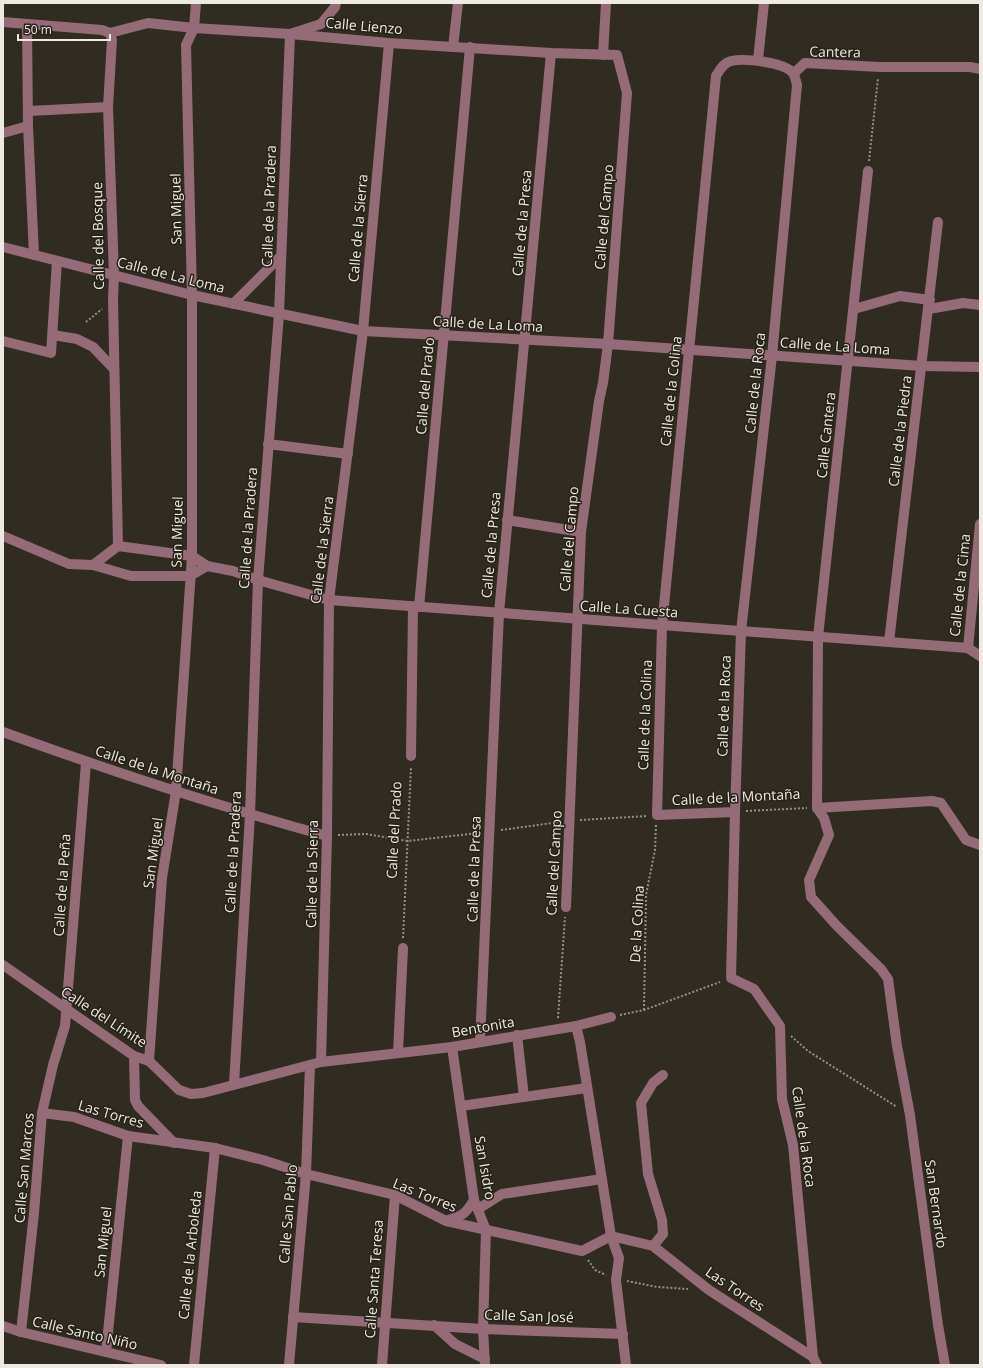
<svg xmlns="http://www.w3.org/2000/svg" width="983" height="1368" viewBox="0 0 983 1368" font-family="'Open Sans',sans-serif">
<style>
.lines{fill:none;stroke-linecap:round;stroke-linejoin:round}
.path{stroke:#96928a;stroke-width:2;stroke-dasharray:2 2;stroke-linecap:butt}
.minor{stroke:#956b78;stroke-width:10}
.labels{text-anchor:middle;stroke-width:3;stroke-linejoin:round;paint-order:stroke}
.street-label{font-size:14px;fill:#edeae3;stroke:#272218}
</style>
<rect width="100%" height="100%" fill="#302c21"/>
<g class="lines">
<g class="path">
<path d="M869,161L878,78"/>
<path d="M86,322L102,309"/>
<path d="M746,811L807,808"/>
<path d="M580,820L647,816"/>
<path d="M501,830L560,822"/>
<path d="M338,835L366,834L408,841L478,833"/>
<path d="M403,938L411,767"/>
<path d="M644,1010L646,895L655,850L656,825"/>
<path d="M620,1015L644,1010L720,982"/>
<path d="M558,1018L565,917"/>
<path d="M791,1036L808,1051L897,1107"/>
<path d="M588,1260L595,1270L606,1275"/>
<path d="M627,1281L657,1287L688,1289"/>
</g>
<g class="minor">
<path d="M3,22L102,30L110,33"/>
<path d="M27,24L28,126L34,255"/>
<path d="M110,33L148,23L194,28L290,34L389,43L551,53L617,55L627,93L608,344L603,383L599,401L581,532L566,907"/>
<path d="M110,33L112,40L108,107L114,275L113,299L118,546"/>
<path d="M453,47L458,3"/>
<path d="M603,55L606,3"/>
<path d="M758,60L764,3"/>
<path d="M794,73L805,63L880,67H970L980,69"/>
<path d="M29,111L108,107"/>
<path d="M3,133L28,126"/>
<path d="M3,247L192,295L363,331L608,344L922,366L980,367"/>
<path d="M233,304L281,256"/>
<path d="M854,309L900,296L930,300"/>
<path d="M929,309L963,303L980,305"/>
<path d="M53,335L77,339L93,347L114,369"/>
<path d="M3,341L51,353L57,261"/>
<path d="M268,444L348,454"/>
<path d="M507,520L581,532"/>
<path d="M3,536L69,564L93,565L118,546L192,556L207,566L233,571L258,580L329,600L968,648L980,656"/>
<path d="M93,565L131,576H190L207,566"/>
<path d="M419,607L470,47"/>
<path d="M889,642L938,222"/>
<path d="M968,648L980,524"/>
<path d="M3,732C110,771 218,806 327,836"/>
<path d="M411,756L413,607"/>
<path d="M817,808L818,637L868,171"/>
<path d="M817,808L824,818L829,835L809,880L811,897L837,926L881,969L888,979L897,1046L910,1115L938,1325L945,1365"/>
<path d="M817,808L932,801L941,803L966,840L980,845"/>
<path d="M735,812L657,815L662,626L716,76C720,70 723,63 731,61C744,58 784,62 793,73C795,76 796,81 797,85L772,356L741,631L735,812L731,978L754,989L780,1026L782,1099L793,1145L813,1357L817,1365"/>
<path d="M3,965L134,1056L149,1061L179,1090L191,1094L203,1093L321,1062L452,1047L576,1026L611,1017"/>
<path d="M576,1026L580,1042L611,1236L619,1258L616,1280L626,1365"/>
<path d="M517,1035L524,1097"/>
<path d="M480,1042L499,613L551,53"/>
<path d="M452,1047L474,1200L486,1230L483,1329L485,1365"/>
<path d="M398,1053L403,948"/>
<path d="M134,1056L135,1100L138,1106L174,1143"/>
<path d="M149,1061L162,878L176,791L192,556V295L186,45L194,28L196,3"/>
<path d="M321,1062L327,836L329,600L363,331L389,43"/>
<path d="M234,1084L250,815L258,580L279,314L290,34L321,24L335,7L336,3"/>
<path d="M461,1106L587,1088"/>
<path d="M42,1113L74,1117L128,1136L215,1148L263,1160L306,1174L395,1195L446,1221L582,1251L611,1236L653,1246L709,1290L813,1357"/>
<path d="M478,1209L502,1194L602,1179"/>
<path d="M448,1220C463,1216 466,1213 474,1200"/>
<path d="M653,1246L663,1234L662,1220L648,1174L641,1103L653,1083L663,1075"/>
<path d="M293,1317L483,1329L623,1334"/>
<path d="M434,1325L455,1344L485,1359"/>
<path d="M3,1326L21,1332L161,1365"/>
<path d="M21,1332L34,1213L42,1113L53,1065L65,1026L86,763"/>
<path d="M106,1352L128,1136"/>
<path d="M194,1365L215,1148"/>
<path d="M289,1365L306,1174L310,1065"/>
<path d="M382,1365L395,1195"/>
</g>
</g>
<g class="labels">
<g class="street-label">
<text transform="translate(364 26) rotate(5)" y="5">Calle Lienzo</text>
<text transform="translate(835 52) rotate(1)" y="5">Cantera</text>
<text transform="translate(269 206) rotate(-88)" y="5">Calle de la Pradera</text>
<text transform="translate(176 209) rotate(-91)" y="5">San Miguel</text>
<text transform="translate(604 217) rotate(-85)" y="5">Calle del Campo</text>
<text transform="translate(522 223) rotate(-85)" y="5">Calle de la Presa</text>
<text transform="translate(358 228) rotate(-85)" y="5">Calle de la Sierra</text>
<text transform="translate(98 236) rotate(-91)" y="5">Calle del Bosque</text>
<text transform="translate(171 275) rotate(14)" y="5">Calle de La Loma</text>
<text transform="translate(488 324) rotate(3)" y="5">Calle de La Loma</text>
<text transform="translate(835 346) rotate(4)" y="5">Calle de La Loma</text>
<text transform="translate(755 383) rotate(-84)" y="5">Calle de la Roca</text>
<text transform="translate(425 386) rotate(-85)" y="5">Calle del Prado</text>
<text transform="translate(671 391) rotate(-84)" y="5">Calle de la Colina</text>
<text transform="translate(900 431) rotate(-83)" y="5">Calle de la Piedra</text>
<text transform="translate(826 435) rotate(-84)" y="5">Calle Cantera</text>
<text transform="translate(248 528) rotate(-86)" y="5">Calle de la Pradera</text>
<text transform="translate(177 532) rotate(-89)" y="5">San Miguel</text>
<text transform="translate(569 539) rotate(-85)" y="5">Calle del Campo</text>
<text transform="translate(491 545) rotate(-85)" y="5">Calle de la Presa</text>
<text transform="translate(322 550) rotate(-83)" y="5">Calle de la Sierra</text>
<text transform="translate(960 585) rotate(-84)" y="5">Calle de la Cima</text>
<text transform="translate(629 609) rotate(4)" y="5">Calle La Cuesta</text>
<text transform="translate(724 706) rotate(-88)" y="5">Calle de la Roca</text>
<text transform="translate(645 715) rotate(-88)" y="5">Calle de la Colina</text>
<text transform="translate(157 770) rotate(18)" y="5">Calle de la Montaña</text>
<text transform="translate(736 797) rotate(-3)" y="5">Calle de la Montaña</text>
<text transform="translate(394 830) rotate(-87)" y="5">Calle del Prado</text>
<text transform="translate(233 852) rotate(-87)" y="5">Calle de la Pradera</text>
<text transform="translate(153 853) rotate(-82)" y="5">San Miguel</text>
<text transform="translate(554 863) rotate(-87)" y="5">Calle del Campo</text>
<text transform="translate(474 869) rotate(-88)" y="5">Calle de la Presa</text>
<text transform="translate(312 874) rotate(-89)" y="5">Calle de la Sierra</text>
<text transform="translate(62 885) rotate(-86)" y="5">Calle de la Peña</text>
<text transform="translate(637 924) rotate(-87)" y="5">De la Colina</text>
<text transform="translate(104 1017) rotate(33)" y="5">Calle del Límite</text>
<text transform="translate(483 1027) rotate(-10)" y="5">Bentonita</text>
<text transform="translate(111 1114) rotate(16)" y="5">Las Torres</text>
<text transform="translate(804 1137) rotate(82)" y="5">Calle de la Roca</text>
<text transform="translate(24 1168) rotate(-85)" y="5">Calle San Marcos</text>
<text transform="translate(485 1168) rotate(80)" y="5">San Isidro</text>
<text transform="translate(425 1195) rotate(22)" y="5">Las Torres</text>
<text transform="translate(936 1204) rotate(82)" y="5">San Bernardo</text>
<text transform="translate(288 1214) rotate(-85)" y="5">Calle San Pablo</text>
<text transform="translate(103 1242) rotate(-84)" y="5">San Miguel</text>
<text transform="translate(190 1255) rotate(-84)" y="5">Calle de la Arboleda</text>
<text transform="translate(374 1279) rotate(-86)" y="5">Calle Santa Teresa</text>
<text transform="translate(735 1289) rotate(34)" y="5">Las Torres</text>
<text transform="translate(529 1316) rotate(2)" y="5">Calle San José</text>
<text transform="translate(85 1333) rotate(13)" y="5">Calle Santo Niño</text>
</g>
</g>
<rect width="983" height="1368" fill="none" stroke="#edeae3" stroke-width="8"/>
<path d="M18 34v6h92v-6" fill="none" stroke="#edeae3" stroke-width="2"/>
<text x="24" y="34" font-size="12" fill="#edeae3" stroke="#272218" stroke-width="3" paint-order="stroke">50 m</text>
</svg>
